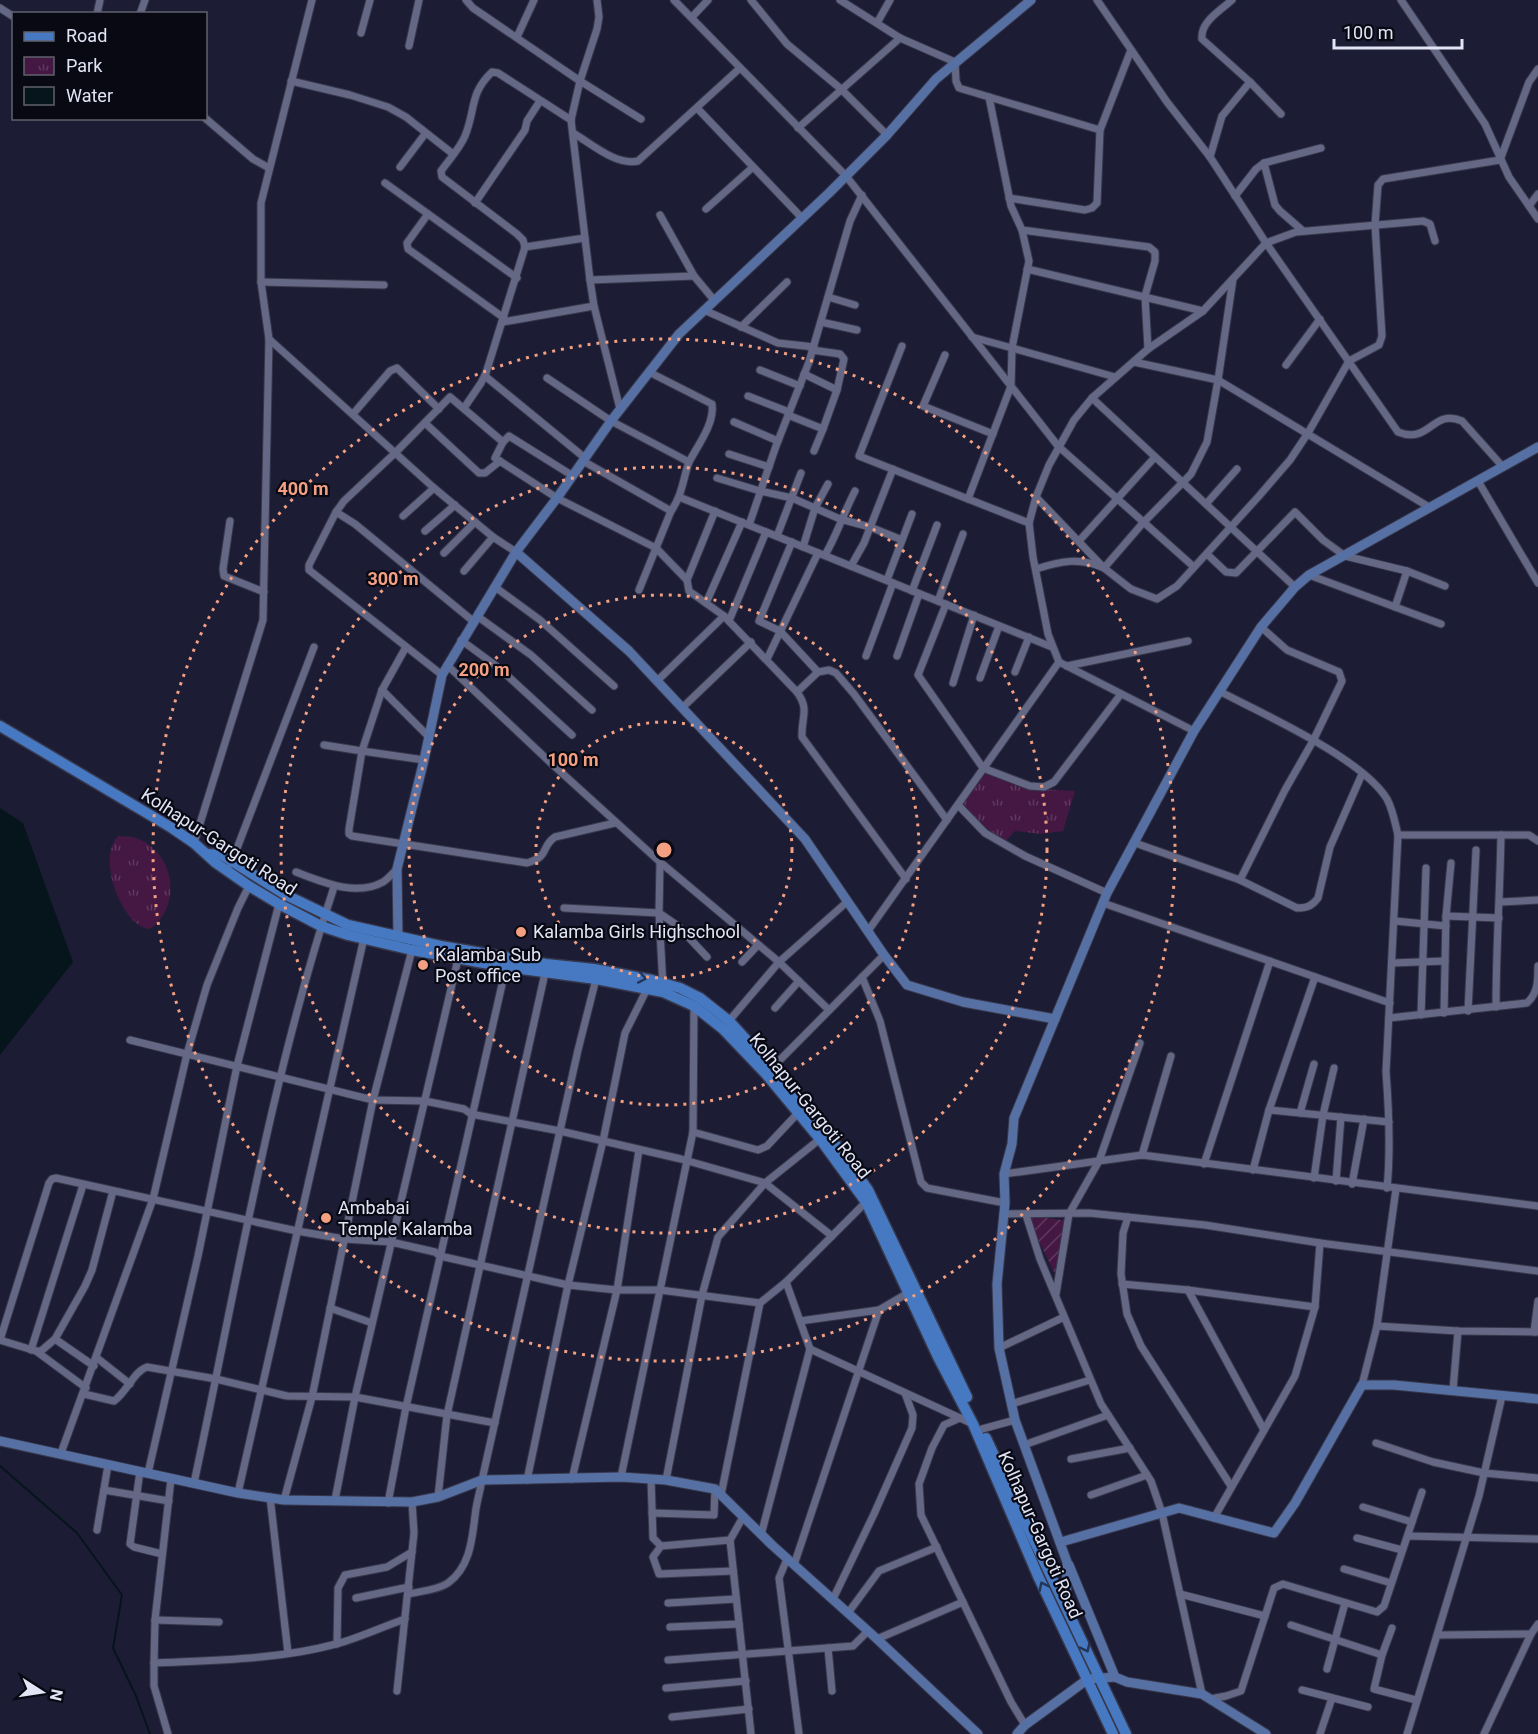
<svg xmlns="http://www.w3.org/2000/svg" width="1538" height="1734" viewBox="0 0 1538 1734" font-family="Roboto,sans-serif">
<style>
.park{fill:url(#park-tufts)}
.garden{fill:url(#garden-furrows)}
.water{fill:#06141b}
.lines{fill:none;stroke-linecap:round;stroke-linejoin:round}
.stream{stroke:#06141b;stroke-width:2}
.street-casing{stroke:#37384c;stroke-width:9}
.secondary-casing{stroke:#37384c;stroke-width:11}
.primary-casing{stroke:#37384c;stroke-width:13}
.street{stroke:#656885;stroke-width:7}
.secondary{stroke:#5670a4;stroke-width:9}
.primary{stroke:#4779c2;stroke-width:10}
.oneway{stroke:#213659}
.ring{fill:none;stroke:#f39f82;stroke-width:3;stroke-dasharray:3 6}
.poi-dot{fill:#f39f82;stroke:#080913;stroke-width:2}
.labels{text-anchor:middle;stroke-width:4.5;stroke-linejoin:round;paint-order:stroke}
.street-label{font-size:18px;fill:#e2e5f5;stroke:#080913}
.poi-label{font-size:18px;fill:#e2e5f5;stroke:#080913;text-anchor:start}
.centre{fill:#f39f82;stroke:#080913;stroke-width:3}
.ring-label{font-size:18px;text-anchor:middle;font-weight:bold;fill:#f39f82;stroke:#080913;stroke-width:4.5;stroke-linejoin:round;paint-order:stroke}
</style>
<defs>
<pattern id="park-tufts" width="24" height="20" patternUnits="userSpaceOnUse" patternTransform="scale(1.5)"><rect width="24" height="20" fill="#441843"/><path d="M3 7l-1-3M5 7V3M7 7l1-3M15 17l-1-3M17 17v-4M19 17l1-3" fill="none" stroke="#5f395f"/></pattern>
<pattern id="garden-furrows" width="10" height="10" patternUnits="userSpaceOnUse" patternTransform="scale(1.5)"><rect width="10" height="10" fill="#441843"/><path d="M-1 1l2-2M0 10L10 0M9 11l2-2" fill="none" stroke="#5f395f"/></pattern>
</defs>
<rect width="100%" height="100%" fill="#1c1d35"/>
<g class="park">
<path d="M986,773L1022,788L1075,791L1063,831L1041,834L1015,831L1006,841L988,830L963,804Z"/>
<path d="M118,836C123,837 128,836 132,837C167,845 182,891 161,918C156,924 154,928 147,929C143,927 138,925 135,922C116,905 99,857 118,836Z"/>
</g>
<path class="garden" d="M1026,1215L1068,1221L1058,1280Z"/>
<path class="water" d="M0,808L23,823L73,962L0,1055Z"/>
<g class="lines">
<path class="stream" d="M0,1466L77,1533L122,1595L113,1648L136,1696L150,1734"/>
<defs>
<g id="street">
<path d="M466,0L473,8L580,81L641,119"/>
<path d="M597,0L599,17L597,29L580,81L571,120L590,280L594,306L620,409"/>
<path d="M674,0L846,176L1058,446L1194,567"/>
<path d="M751,0L787,44L841,89L887,135"/>
<path d="M840,0L900,38L955,62L956,81L959,88L1100,130L1131,50"/>
<path d="M1097,0L1167,102L1210,157L1266,243L1398,432C1430,445 1432,408 1462,421L1503,467"/>
<path d="M1232,0C1220,11 1200,22 1202,39L1250,82L1281,114"/>
<path d="M1401,0L1485,124L1509,177L1538,219"/>
<path d="M0,8L14,17"/>
<path d="M97,14L100,0"/>
<path d="M140,14L145,0"/>
<path d="M692,17L708,0"/>
<path d="M877,23L890,0"/>
<path d="M361,33L370,0"/>
<path d="M517,37L534,0"/>
<path d="M409,46L419,0"/>
<path d="M291,81L350,95L388,107L406,117L453,154"/>
<path d="M989,97L1011,206L1022,230L1149,247L1155,252V261L1145,296L1148,349"/>
<path d="M697,108L802,218"/>
<path d="M205,118L253,159L269,168"/>
<path d="M798,128L900,38"/>
<path d="M573,133C592,144 616,166 638,161L740,68"/>
<path d="M1210,157L1222,116L1250,82"/>
<path d="M1264,163L1275,205L1280,211L1303,231"/>
<path d="M400,167L425,134"/>
<path d="M385,183L517,278"/>
<path d="M1235,196L1256,169L1264,163L1321,148"/>
<path d="M1009,198L1085,210L1092,208L1097,203L1100,130"/>
<path d="M475,203L525,130L527,121L540,101"/>
<path d="M1529,206L1538,194"/>
<path d="M706,209L753,167"/>
<path d="M428,214L407,243L408,249L504,318"/>
<path d="M660,215L694,276L714,300"/>
<path d="M525,247L585,238"/>
<path d="M1027,269L1203,311"/>
<path d="M590,280L694,276"/>
<path d="M261,282L384,285"/>
<path d="M828,297L855,305"/>
<path d="M704,310L778,343L814,347"/>
<path d="M503,322L594,306"/>
<path d="M821,322L857,330"/>
<path d="M741,327L787,282"/>
<path d="M972,337L1012,348L1029,261L1022,230"/>
<path d="M269,339L261,282V203L312,0"/>
<path d="M902,346L859,456L1029,523"/>
<path d="M812,350L840,354L844,359L837,390"/>
<path d="M945,355L923,406L993,434"/>
<path d="M1134,362L1218,380L1429,507"/>
<path d="M1286,365L1320,319"/>
<path d="M760,370L800,386"/>
<path d="M649,372L712,404C715,423 698,445 689,462"/>
<path d="M485,376L585,458"/>
<path d="M547,378L611,421L689,462C683,479 682,496 671,511L583,461"/>
<path d="M748,396L789,412"/>
<path d="M1092,398L1295,587"/>
<path d="M464,408L481,383L486,373L525,247L523,240L517,234L442,177L441,171C449,160 460,148 465,136C476,109 469,94 492,72L498,73L571,120"/>
<path d="M353,414L390,371L397,368L439,409"/>
<path d="M788,415L823,429L837,390L804,374"/>
<path d="M734,422L778,441"/>
<path d="M425,423L479,473H485L500,461"/>
<path d="M503,442L509,436L573,476"/>
<path d="M814,451L823,429"/>
<path d="M729,454L769,467"/>
<path d="M717,478L760,491L792,498L840,519L870,527L902,540"/>
<path d="M1478,481L1538,583"/>
<path d="M679,497L1052,647"/>
<path d="M1036,497L1104,568L1131,589L1157,599L1177,586L1259,496L1290,460L1308,433L1349,361L1379,345L1382,336L1375,225L1378,185L1383,179L1500,160L1529,82L1538,69"/>
<path d="M968,499L1011,386L1012,348L1115,377"/>
<path d="M1206,504L1237,469"/>
<path d="M715,511L687,580L689,591L724,616L797,692L818,672L780,631L759,621L792,542"/>
<path d="M336,512L355,524L473,621"/>
<path d="M403,516L434,488"/>
<path d="M230,521L223,569L224,576L264,592"/>
<path d="M749,525L776,446L809,362L850,221L862,195"/>
<path d="M425,531L455,505"/>
<path d="M777,536L801,473"/>
<path d="M1079,541L1155,457"/>
<path d="M803,547L815,508L828,484"/>
<path d="M444,553L475,522"/>
<path d="M1207,554L1226,572L1236,573L1295,512L1323,540L1345,556L1407,571L1445,586"/>
<path d="M825,555C837,535 844,512 855,491"/>
<path d="M851,566L864,543L893,469"/>
<path d="M1036,569C1061,561 1080,557 1104,568L1142,524L1191,474L1207,442L1218,380L1233,279"/>
<path d="M464,571L493,537"/>
<path d="M1309,575L1441,624"/>
<path d="M887,580L912,514"/>
<path d="M495,587L540,620L614,686"/>
<path d="M639,590L671,511"/>
<path d="M912,591L937,525"/>
<path d="M938,601L963,534"/>
<path d="M706,603L742,522"/>
<path d="M946,604L918,675L983,768L1030,786L1044,787L1054,782L1121,694"/>
<path d="M1395,607L1407,571"/>
<path d="M477,616L531,655L592,710"/>
<path d="M729,621L766,532"/>
<path d="M461,640L499,668L572,735"/>
<path d="M406,647L382,690L362,751L424,760"/>
<path d="M866,656L893,583"/>
<path d="M897,656L919,594"/>
<path d="M767,659L818,553"/>
<path d="M447,665L552,764L660,862L659,913L678,926L707,957"/>
<path d="M1067,666L1188,641"/>
<path d="M818,672L829,670L836,673L854,694L947,820"/>
<path d="M1015,672L1029,637"/>
<path d="M442,675L309,570V565L336,512L344,501L395,453L450,397L503,442L495,458L557,498L656,548L687,580"/>
<path d="M980,678L999,626"/>
<path d="M657,681L724,616"/>
<path d="M953,683L974,615"/>
<path d="M382,690L428,736"/>
<path d="M1219,691C1263,714 1362,758 1387,799C1393,810 1395,823 1398,835L1386,1072C1389,1111 1391,1149 1387,1188"/>
<path d="M797,692C810,710 801,717 802,737L906,879"/>
<path d="M682,708L751,642"/>
<path d="M1194,731L1059,662L1048,634L1033,557L1029,523L1036,497L1049,465L1074,420L1092,398L1148,349L1203,311L1266,243L1296,232L1423,221L1430,224L1435,241"/>
<path d="M324,745L362,751L349,829V834L352,836L527,863C551,856 540,847 555,837L615,823"/>
<path d="M958,805L985,833L1025,856L1107,893"/>
<path d="M1398,835H1529L1538,841"/>
<path d="M194,843L263,620L269,339L434,488L493,537L516,552"/>
<path d="M1135,843L1240,880L1297,908C1307,908 1312,906 1318,898L1330,847L1362,774"/>
<path d="M660,862L779,962L848,901"/>
<path d="M231,864L314,647"/>
<path d="M296,872C322,882 356,897 383,882C388,879 393,873 397,869"/>
<path d="M1240,880L1285,790L1313,741L1342,681L1339,672L1287,650L1261,627"/>
<path d="M1500,902L1538,900"/>
<path d="M1103,903L1390,1003"/>
<path d="M564,908L659,913L663,987"/>
<path d="M1446,916L1499,918"/>
<path d="M1395,921L1446,926"/>
<path d="M868,931L1059,662"/>
<path d="M742,962L758,945"/>
<path d="M1392,963L1445,961"/>
<path d="M862,977L880,1021L921,1182L927,1188L1005,1203"/>
<path d="M1496,1007C1496,949 1500,892 1501,835"/>
<path d="M775,1008L799,981"/>
<path d="M1468,1011L1476,850"/>
<path d="M1444,1013L1446,916L1451,863"/>
<path d="M1421,1015L1426,868"/>
<path d="M1389,1018L1527,1003C1538,993 1538,981 1538,966"/>
<path d="M728,1022L779,962L829,1010"/>
<path d="M130,1040L373,1100L425,1101L464,1109L471,1114L560,1131L681,1159L765,1183L832,1236"/>
<path d="M770,1070L884,955"/>
<path d="M1269,1110L1389,1122"/>
<path d="M1300,1113L1314,1064"/>
<path d="M693,1132L758,1150L767,1146L798,1113"/>
<path d="M1142,1155L1171,1056"/>
<path d="M1204,1164L1270,961"/>
<path d="M1253,1170L1269,1110L1315,977"/>
<path d="M1004,1174L1142,1155L1538,1206"/>
<path d="M1314,1178L1323,1115L1334,1068"/>
<path d="M1336,1181L1341,1117"/>
<path d="M1352,1184L1364,1119"/>
<path d="M1004,1214L1089,1213L1205,1225L1320,1243L1538,1271"/>
<path d="M1026,1215L1040,1259L1101,1404L1151,1481L1162,1513L1202,1694"/>
<path d="M1128,1217L1123,1233L1121,1274L1127,1314L1141,1346L1231,1486"/>
<path d="M786,1282L810,1349L973,1424"/>
<path d="M1122,1284L1188,1290L1315,1307"/>
<path d="M1188,1290L1264,1430"/>
<path d="M1056,1294L1069,1214L1099,1161L1140,1043"/>
<path d="M330,1308L372,1323"/>
<path d="M800,1321L879,1310"/>
<path d="M1377,1326L1396,1189"/>
<path d="M1534,1332L1538,1301"/>
<path d="M55,1339L94,1366"/>
<path d="M0,1340L49,1183L52,1179L56,1178L297,1231L344,1239L391,1242L435,1252L440,1256L568,1285L617,1290H660L760,1303"/>
<path d="M0,1340L36,1351H41L55,1339L85,1286L92,1270L113,1191"/>
<path d="M999,1348L1064,1317"/>
<path d="M31,1350L83,1185"/>
<path d="M36,1351L86,1388"/>
<path d="M97,1358L130,1384"/>
<path d="M1362,1385L1377,1326L1458,1331L1538,1332"/>
<path d="M1453,1390L1458,1331"/>
<path d="M84,1394L114,1401C127,1392 134,1371 147,1367L216,1379L287,1396L355,1397L495,1423"/>
<path d="M1011,1404L1090,1380"/>
<path d="M960,1418L944,1425L932,1448L919,1484L921,1515L1011,1702L1025,1725"/>
<path d="M977,1434L982,1429L1015,1420"/>
<path d="M1376,1443L1433,1462L1484,1473L1538,1478"/>
<path d="M1024,1445L1108,1415"/>
<path d="M61,1453L153,1199L187,1054L207,985L238,908L249,886"/>
<path d="M1071,1459L1130,1448"/>
<path d="M140,1471L130,1544L134,1547L162,1554"/>
<path d="M148,1473L198,1256L237,1066L279,904"/>
<path d="M621,1477L693,1132L694,1006"/>
<path d="M572,1479L617,1290L639,1150"/>
<path d="M651,1479L653,1538L661,1546L653,1557L659,1574L733,1571"/>
<path d="M527,1480L568,1285L603,1141L625,1033L647,989"/>
<path d="M666,1480L702,1295L718,1237L765,1183L820,1139"/>
<path d="M194,1483C237,1283 270,1081 334,887"/>
<path d="M104,1490L169,1501"/>
<path d="M238,1493L364,938"/>
<path d="M721,1495L760,1303L786,1282L866,1202"/>
<path d="M1091,1495L1147,1475"/>
<path d="M270,1497L288,1653"/>
<path d="M438,1497L447,1415L545,973"/>
<path d="M284,1500L312,1397L373,1100L412,950"/>
<path d="M335,1500L355,1397L458,959"/>
<path d="M388,1503L406,1407L506,967"/>
<path d="M1363,1507L1412,1522"/>
<path d="M652,1513L714,1515L715,1489"/>
<path d="M743,1517L730,1540L751,1734"/>
<path d="M1214,1518L1295,1376L1315,1307L1320,1243"/>
<path d="M97,1530L108,1465"/>
<path d="M761,1535L810,1349"/>
<path d="M1408,1536L1538,1539"/>
<path d="M1357,1538L1402,1550"/>
<path d="M661,1546L730,1540"/>
<path d="M787,1559L779,1578L799,1734"/>
<path d="M794,1565L879,1310L908,1293"/>
<path d="M1344,1569L1391,1583"/>
<path d="M408,1594C421,1591 438,1590 448,1583C470,1567 472,1540 475,1516C476,1504 480,1492 482,1480L578,1050L596,979"/>
<path d="M1180,1594L1265,1616"/>
<path d="M356,1598L409,1587"/>
<path d="M833,1599L874,1514L912,1428L913,1415L905,1393"/>
<path d="M668,1603L736,1599"/>
<path d="M848,1613L879,1571L937,1547"/>
<path d="M155,1620L219,1622"/>
<path d="M1291,1625L1382,1655"/>
<path d="M670,1627L739,1624"/>
<path d="M1392,1628L1382,1655L1374,1689L1416,1700"/>
<path d="M1438,1635L1531,1634"/>
<path d="M877,1639L963,1602"/>
<path d="M337,1644L338,1588L345,1575L387,1567L412,1552"/>
<path d="M828,1648L832,1691"/>
<path d="M668,1660L853,1646L868,1631"/>
<path d="M154,1663C214,1660 277,1660 336,1644C359,1638 382,1627 405,1619"/>
<path d="M1327,1669L1345,1603"/>
<path d="M666,1688L746,1681"/>
<path d="M1302,1690L1368,1707"/>
<path d="M397,1691L414,1533L412,1502"/>
<path d="M1210,1699L1226,1696L1241,1691L1274,1588L1283,1584L1377,1612L1384,1606L1422,1492"/>
<path d="M672,1717L749,1709"/>
<path d="M168,1734L154,1686V1663L155,1620L171,1479"/>
<path d="M1320,1734L1332,1698"/>
<path d="M1407,1734L1479,1496L1502,1396"/>
<path d="M1484,1734L1531,1634L1538,1624"/>
</g>
<g id="secondary">
<path d="M516,552L629,651L805,839L884,955L907,985L963,1002L1055,1019"/>
<path d="M398,937L397,869L424,760L442,675L516,552L557,498L611,421L679,334L829,193L887,135L936,79L1031,0"/>
<path d="M0,1441L238,1493L284,1500L412,1502L438,1497L482,1480L621,1477L666,1480L715,1489L772,1545L877,1639L978,1734"/>
<path d="M1061,1542L1179,1508L1274,1533L1295,1503L1362,1385H1394L1538,1399"/>
<path d="M1069,1565L1115,1677L1127,1682L1202,1694L1266,1734"/>
<path d="M1066,1606L1067,1562L1015,1420L999,1348L997,1284L1005,1203L1004,1174L1012,1144L1014,1118L1107,893L1194,731L1261,627L1295,587L1309,575L1538,447"/>
<path d="M1017,1734L1025,1725L1088,1679L1115,1677"/>
</g>
<g id="primary">
<path d="M0,726L172,828L194,843L216,863L249,886L279,904L321,926L348,935L412,950L506,967L596,979L663,992L694,1006L723,1029L766,1074L820,1139L866,1202L938,1357L973,1424L1038,1576L1113,1734"/>
<path d="M207,854L222,855L286,895L348,925L441,946L546,964L594,969L652,980L680,988L700,998L729,1021L772,1068L839,1149L868,1190L967,1397"/>
<path d="M986,1438C1032,1537 1079,1635 1126,1734"/>
</g>
</defs>
<use href="#street" class="street-casing"/>
<use href="#secondary" class="secondary-casing"/>
<use href="#primary" class="primary-casing"/>
<use href="#street" class="street"/>
<use href="#secondary" class="secondary"/>
<use href="#primary" class="primary"/>
</g>
<defs><path id="oneway-chevron" d="M-2-3.5L2.5 0L-2 3.5" fill="none" stroke-width="1.6" stroke-linecap="round" stroke-linejoin="round" transform="scale(1.5)"/></defs>
<g class="oneway">
<use href="#oneway-chevron" transform="translate(642 978) rotate(11)"/>
<use href="#oneway-chevron" transform="translate(1043 1586) rotate(-116)"/>
<use href="#oneway-chevron" transform="translate(1086 1648) rotate(64)"/>
</g>
<g class="ring">
<circle cx="664" cy="850" r="128"/>
<circle cx="664" cy="850" r="255"/>
<circle cx="664" cy="850" r="383"/>
<circle cx="664" cy="850" r="511"/>
</g>
<g class="poi-dot">
<circle cx="521" cy="932" r="6"/>
<circle cx="423" cy="965" r="6"/>
<circle cx="326" cy="1218" r="6"/>
</g>
<g class="labels">
<g class="street-label">
<text transform="translate(219 842) rotate(33)" y="6">Kolhapur-Gargoti Road</text>
<text transform="translate(810 1106) rotate(51)" y="6">Kolhapur-Gargoti Road</text>
<text transform="translate(1040 1535) rotate(66)" y="6">Kolhapur-Gargoti Road</text>
</g>
<g class="poi-label">
<text x="533" y="938">Kalamba Girls Highschool</text>
<text x="435" y="961">Kalamba Sub<tspan x="435" dy="21">Post office</tspan></text>
<text x="338" y="1214">Ambabai<tspan x="338" dy="21">Temple Kalamba</tspan></text>
</g>
</g>
<circle cx="664" cy="850" r="9" class="centre"/>
<g class="ring-label">
<text x="303" y="495">400 m</text>
<text x="393" y="585">300 m</text>
<text x="484" y="676">200 m</text>
<text x="573" y="766">100 m</text>
</g>
<rect x="12" y="12" width="195" height="108" fill="#080913" stroke="#5f616d" stroke-width="1.5"/>
<rect x="24" y="32" width="30" height="9" fill="#4779c2" stroke="#5f616d" stroke-width="1.5"/>
<text x="66" y="42" font-size="18" fill="#e2e5f5">Road</text>
<rect x="24" y="57" width="30" height="18" fill="url(#park-tufts)" stroke="#5f616d" stroke-width="1.5"/>
<text x="66" y="72" font-size="18" fill="#e2e5f5">Park</text>
<rect x="24" y="87" width="30" height="18" fill="#06141b" stroke="#5f616d" stroke-width="1.5"/>
<text x="66" y="102" font-size="18" fill="#e2e5f5">Water</text>
<g transform="translate(42 1692) rotate(102)" stroke="#080913" stroke-width="4.5" paint-order="stroke">
<path d="M0-4.5L10 22L0 15L-10 22Z" fill="#e2e5f5"/>
<text y="-9" font-size="16" font-weight="bold" text-anchor="middle" fill="#e2e5f5">N</text>
</g>
<path d="M1334 39v9h128v-9" fill="none" stroke="#e2e5f5" stroke-width="3"/>
<text x="1343" y="39" font-size="18" fill="#e2e5f5" stroke="#080913" stroke-width="4.5" paint-order="stroke">100 m</text>
</svg>
